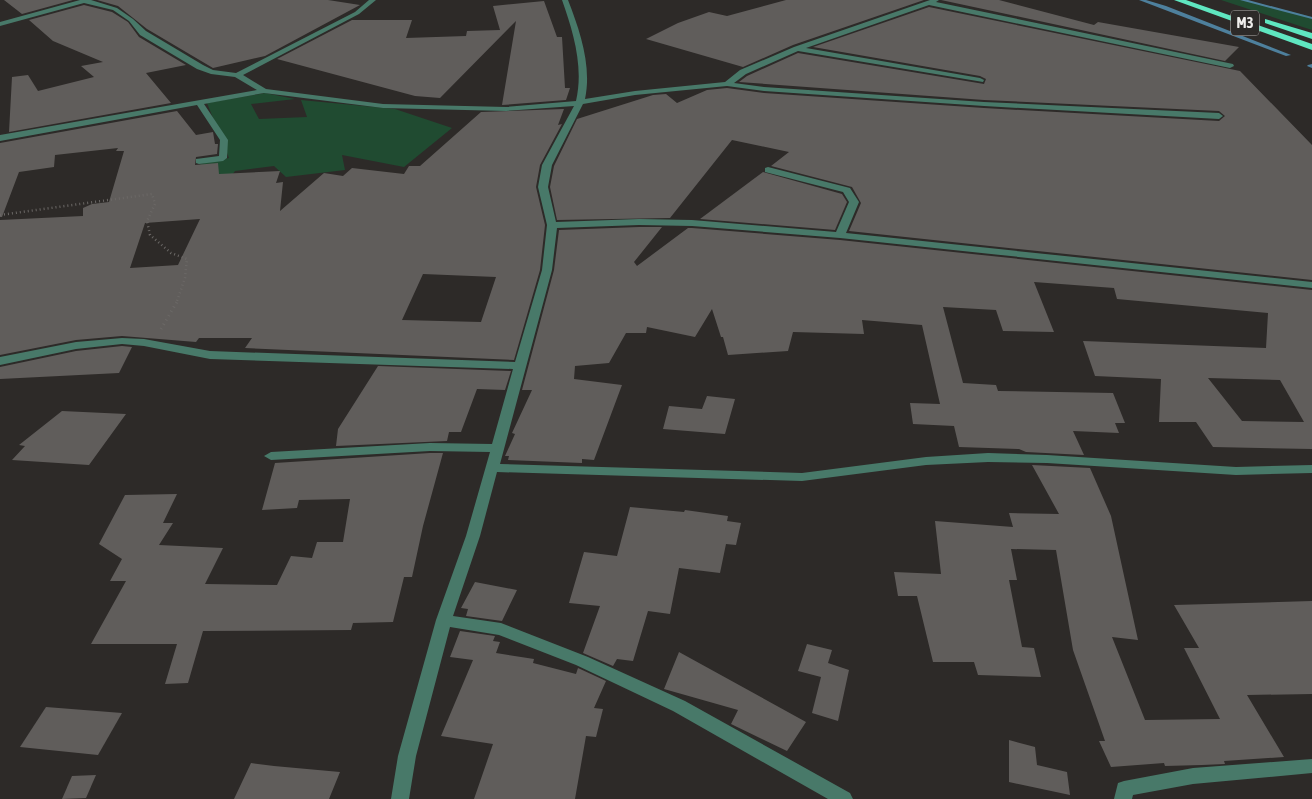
<svg xmlns="http://www.w3.org/2000/svg" width="1312" height="799" viewBox="0 0 1312 799" font-family="'Asap Condensed',sans-serif">
<style>
.green{fill:#204b31}
.lines{fill:none;stroke-linecap:round;stroke-linejoin:round}
.stream{fill:#4e809d;fill-rule:evenodd}
.building{fill:#605d5b;fill-rule:evenodd}
.path-far1{stroke:#6b6866;stroke-width:2.5;stroke-dasharray:1 3;stroke-linecap:butt}
.path{stroke:#6b6866;stroke-width:3;stroke-dasharray:1 4;stroke-linecap:butt}
.street{fill:#487969;fill-rule:evenodd}
.highway{fill:#5fe6c0;fill-rule:evenodd}
.labels{text-anchor:middle;stroke-width:4;stroke-linejoin:round;paint-order:stroke}
.shield{fill:#2d2a28;stroke:#b6b3b1;stroke-width:1}
.shield-label{font-size:15px;font-weight:bold;fill:#f0eeec}
</style>
<rect width="100%" height="100%" fill="#2d2a28"/>
<g class="green">
<path d="M1221,0H1245L1312,17V30Z"/>
<path d="M265,93L295,99L251,104L259,119L307,117L301,100L395,109L452,128L404,167L342,155L345,170L286,177L274,166L235,171L221,190L200,164L229,158L207,103Z"/>
</g>
<g class="lines">
<g class="stream">
<path d="M1139,0H1146L1166,6L1291,55L1286,56Z"/>
<path d="M1240,0H1248L1312,17V19Z"/>
<path d="M1312,64V68L1307,66L1308,65Z"/>
</g>
</g>
<g class="building">
<path d="M4,0H73L22,14Z"/>
<path d="M97,0H328L360,5L265,56L213,68L147,29L118,6Z"/>
<path d="M786,0H924L793,45L743,67L646,39L678,23L709,12L727,16Z"/>
<path d="M941,0H999L1094,25L1098,22L1239,47L1225,61Z"/>
<path d="M544,1L557,37H562L565,88H570L566,100L502,105L516,21L440,98L415,96L277,59L352,20H412L406,38L466,36L467,31L500,30L493,6Z"/>
<path d="M84,5L112,12L128,22L139,37L186,65L146,73L171,103L9,132L12,77L28,75L38,91L94,77L81,66L103,62L53,41L29,20Z"/>
<path d="M929,7L1240,71L1312,145V280L849,231L861,203L852,187L771,166L789,152L732,140L670,218L557,220L550,187L554,166L577,119L653,95L666,94L677,103L707,90L727,88L764,93L984,108L1219,121L1225,116L1219,111L984,100L739,82L747,76L798,53L984,84L986,79L980,76L813,47Z"/>
<path d="M564,109L558,125L562,124L540,165L536,187L545,225L540,270L514,360L245,348L252,338H199L196,342L122,336L76,340L0,355V220L83,216V208L92,204L109,202L124,151H116L118,148L55,155L54,167L19,172L2,217H0V143L177,111L196,135L213,132L215,144H218L217,154L196,157L195,165L218,163L219,174L280,171L276,183L283,182L280,211L324,173L343,176L352,168L404,174L409,166H420L481,112ZM200,219L178,265L130,268L145,223ZM423,274L496,277L481,322L402,320Z"/>
<path d="M763,172L842,194L847,202L835,230L700,219Z"/>
<path d="M639,227H662L634,262L637,266L688,228H692L840,240L1312,290V449L1213,447L1196,422H1159L1161,379L1095,376L1083,341L1266,348L1268,313L1117,299L1114,288L1034,282L1054,332L1003,331L996,310L943,307L963,383L996,385L998,391L1113,393L1125,423H1115L1119,433L1073,431L1084,455L1026,452L1019,449L959,447L954,426L913,424L910,403L940,404L922,325L862,320L864,334L793,332L788,351L728,355L723,337H721L712,309L695,337L647,327L646,333H626L609,363L575,366L574,379L622,385L594,460L582,459V463L508,460L509,456H505L515,434L512,433L532,390H522L554,270L559,230ZM1208,378L1280,380L1304,422L1242,421Z"/>
<path d="M122,346L132,347L119,373L0,379V367L76,351Z"/>
<path d="M378,366L511,371L505,390L477,389L461,432H449L447,441L336,446L338,429Z"/>
<path d="M707,396L735,399L725,434L663,429L669,406L702,409Z"/>
<path d="M62,411L126,414L89,465L12,460L25,446L19,445Z"/>
<path d="M430,453H443L423,526L412,577H404L393,622L353,623L351,630L203,631L188,683L165,684L177,644H91L126,581H110L122,559L99,544L125,495L177,494L163,523H173L159,545L223,548L205,584L277,585L291,556L312,558L317,542H343L350,499L299,500L297,508L262,510L275,463Z"/>
<path d="M1032,465L1090,468L1111,516L1138,640L1112,637L1145,720L1220,719L1184,648H1199L1174,605L1312,601V694L1247,695L1284,757L1224,761L1225,764L1202,765L1165,766L1164,763L1111,767L1099,741H1105L1073,650L1056,550L1011,549L1017,580H1009L1022,647L1034,648L1041,677L978,675L974,662H933L917,596H898L894,572L941,574L935,521L1013,527L1009,513L1059,514Z"/>
<path d="M630,507L684,512L685,510L728,516L727,521L741,523L736,545L726,544L720,573L679,568L670,614L648,611L633,661L617,659L613,666L583,653L600,606L569,603L584,552L617,556Z"/>
<path d="M475,582L517,590L502,621L466,616L468,609L461,608Z"/>
<path d="M460,631L495,636L493,641L500,642L496,653L534,659L533,663L576,674L578,668L606,681L594,708L603,709L596,737L586,736L575,799H474L493,744L441,736L473,660L450,657Z"/>
<path d="M807,644L832,650L828,663L849,670L838,721L812,713L821,677L798,671Z"/>
<path d="M679,652L806,722L787,751L731,724L738,710L664,689Z"/>
<path d="M46,707L122,713L98,755L20,747Z"/>
<path d="M1009,740L1035,747L1037,765L1067,772L1070,795L1009,782Z"/>
<path d="M251,763L274,766L340,772L329,799H234Z"/>
<path d="M96,775L86,798L62,799L72,776Z"/>
</g>
<g class="lines">
<path class="path-far1" d="M0,215L152,194L155,204L147,221L150,235L171,253L187,259L185,278L177,301"/>
<path class="path" d="M161,329L178,300"/>
<g class="street">
<path d="M80,0H91L117,8L133,19L146,31L203,65L213,70L236,73L355,12L369,0H376L359,14L243,75L266,89L383,104L506,107L576,101C584,67 573,31 562,0H568C580,31 592,66 585,99L635,91L725,82L740,70L794,47L930,0H939L936,2L1233,64L1234,66L1230,68L929,5L806,48L980,78L984,80L983,82L798,51L746,74L734,83L764,87L984,102L1219,113L1223,116L1219,119L984,106L764,91L727,86L635,95L583,104L552,165L548,187L556,222L639,219L692,220L836,232L849,202L843,192L765,172V168L768,167L850,188L859,202L846,233L1312,282V288L840,238L692,226L639,225L557,228L552,270L500,464L802,473L926,457L988,453L1047,455L1236,467L1312,465V473L1236,475L1047,463L988,462L926,465L802,481L497,472L480,536L453,616L501,623L588,657L685,701L850,793L853,799H828L673,711L576,665L499,635L450,627L416,756L409,799H391L398,756L436,620L466,536L490,452L430,451L271,460L264,456L271,452L430,443L492,444L513,369L210,359L144,346L122,344L76,349L0,365V357L76,342L122,338L144,339L210,351L515,362L542,270L547,225L538,187L542,165L574,106L506,111L383,108L264,93L204,104L228,140L227,158L223,161L199,164L196,163V159L219,156L220,140L197,105L0,141V135L257,90L235,77L211,74L197,69L140,35L129,21L113,10L84,3L0,26V22Z"/>
<path d="M1312,759V773L1193,784L1133,795L1132,799H1114L1118,783L1124,781L1193,768Z"/>
</g>
<g class="highway">
<path d="M1174,0H1186L1312,44V50Z"/>
<path d="M1265,19L1312,33V39L1265,23Z"/>
</g>
</g>
<g class="labels">
<rect class="shield" x="1231" y="10.5" width="28" height="25" rx="4"/>
<g class="shield-label">
<text x="1245" y="28">M3</text>
</g>
</g>
</svg>
